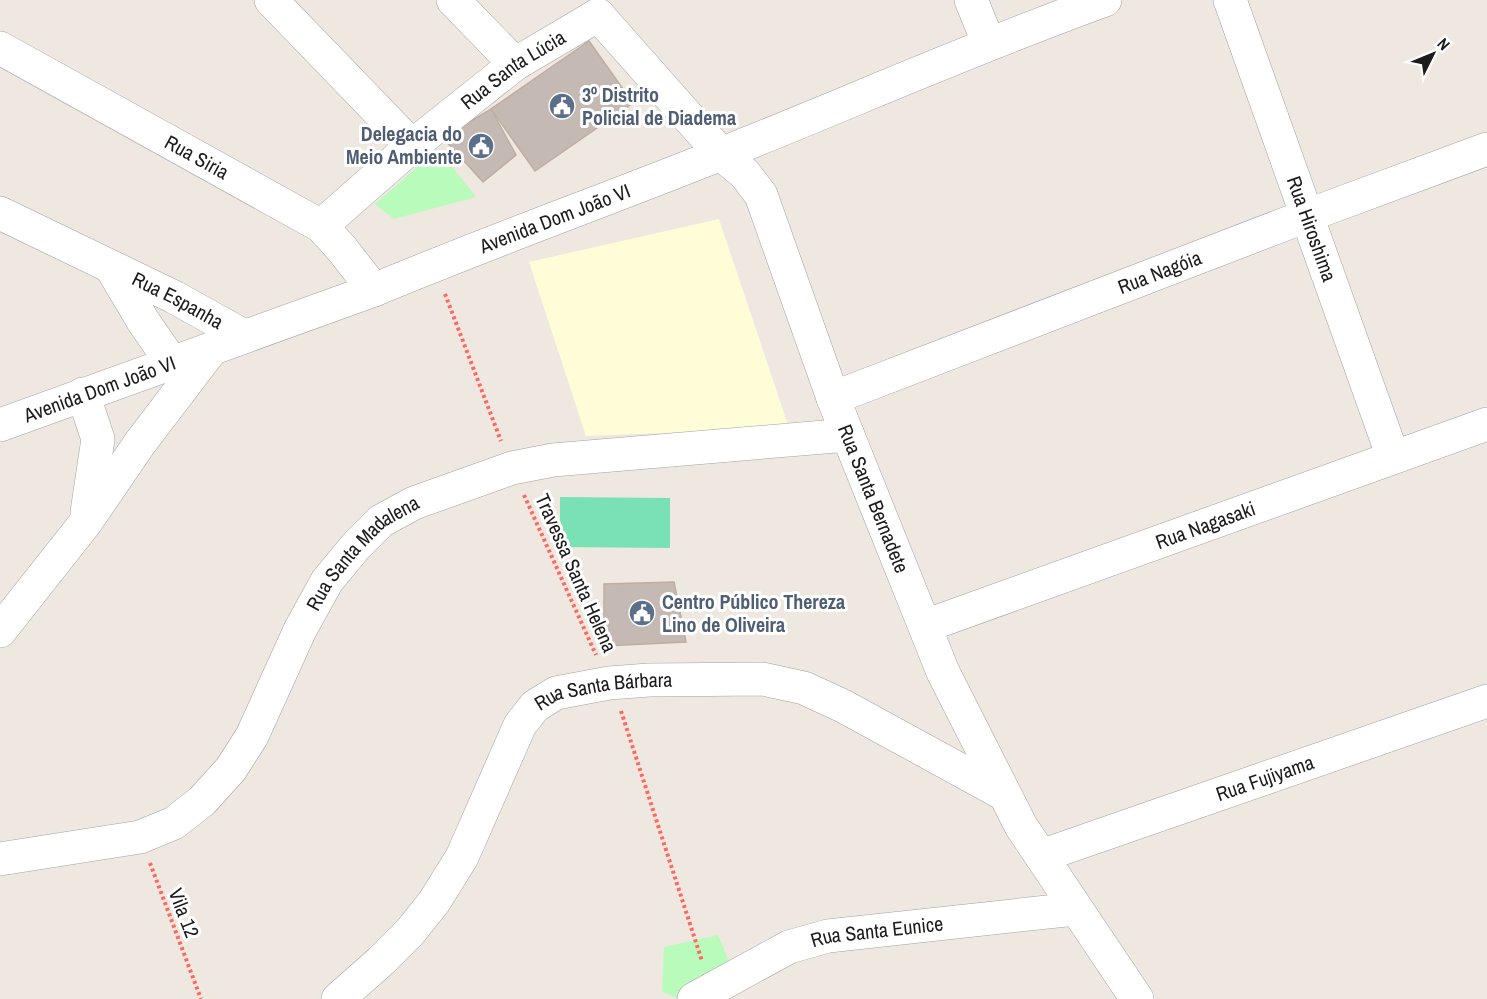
<svg xmlns="http://www.w3.org/2000/svg" width="1487" height="999" viewBox="0 0 1487 999" font-family="'Archivo Narrow',sans-serif">
<style>
.education{fill:#fffdd8}
.park{fill:#b9fbbb}
.pitch{fill:#79e1b3}
.building{fill:#c5bab3;stroke:#c0ada2;stroke-width:1.5}
.lines{fill:none;stroke-linecap:round;stroke-linejoin:round}
.minor-casing{stroke:#a2a2a2;stroke-width:34}
.path{stroke:#ff6760;stroke-width:4;stroke-dasharray:3 3;stroke-linecap:butt}
.minor{stroke:#fff;stroke-width:33}
.labels{text-anchor:middle;stroke-width:6;stroke-linejoin:round;paint-order:stroke}
.street-label{font-size:20px;fill:#1b1b1b;stroke:#fff}
.service-label{font-size:20px;font-weight:bold;fill:#4e5e75;stroke:#fff;text-anchor:start}
</style>
<rect width="100%" height="100%" fill="#eee8e0"/>
<path class="education" d="M719,219L789,428L586,436L529,262Z"/>
<g class="park">
<path d="M438,149L476,197L394,219L375,204Z"/>
<path d="M718,935L733,971L680,999L662,992L664,947Z"/>
</g>
<path class="pitch" d="M560,497L670,498V548L560,547Z"/>
<g class="building">
<path d="M589,41L633,103L535,171L491,109Z"/>
<path d="M491,109L516,155L483,182L443,138Z"/>
<path d="M674,582L686,642L604,646V584Z"/>
</g>
<g class="lines">
<defs>
<g id="minor">
<path d="M271,0L412,146"/>
<path d="M453,0L515,64"/>
<path d="M971,0L989,44"/>
<path id="s1" d="M1230,0L1393,457"/>
<path id="s2" d="M598,15L721,154L745,174L761,195L833,398L943,672L1021,826L1137,999"/>
<path id="s3" d="M0,48L321,226L342,249L374,290"/>
<path id="s4" d="M0,213L174,297L244,336"/>
<path id="s5" d="M321,226L412,146L515,64L598,15"/>
<path d="M111,267L143,321L172,363"/>
<path d="M83,394L98,439L87,512"/>
<path id="s6" d="M833,398L1306,216L1487,149"/>
<path id="s7" d="M0,425L374,290C489,242 606,200 721,154C849,103 975,47 1105,0"/>
<path id="s8" d="M925,626L1487,424"/>
<path d="M0,631L86,522L140,443L211,350"/>
<path id="s9" d="M1041,856L1487,701"/>
<path id="s10" d="M0,859L140,837L174,823L202,801L231,769L252,736L300,630L327,581L356,546L381,521L414,503L512,468L553,460L848,435"/>
<path id="s11" d="M338,999L381,961L410,932L434,902L462,857L520,725L535,706L556,693L609,683L649,680L763,679L804,688L843,706L1004,794"/>
<path id="s12" d="M694,999L789,947L828,936L1075,909"/>
</g>
</defs>
<use href="#minor" class="minor-casing"/>
<g class="path">
<path d="M445,294L501,441"/>
<path d="M524,495L596,655"/>
<path d="M621,711L702,961"/>
<path d="M150,863L201,999"/>
</g>
<use href="#minor" class="minor"/>
</g>
<defs>
<symbol id="civic-disc" viewBox="-11 -11 22 22"><circle r="9.5" fill="#5c6f8a" stroke="#fff"/><path d="M-.6-6.5H3V-4.5H.6V-3L4-1V1h2V6H-6V1h2V-1L-.6-3ZM-1.2 2.5V6h2.4V2.5Z" fill="#fff"/></symbol>
</defs>
<g fill-rule="evenodd">
<use href="#civic-disc" x="547" y="91" width="30" height="30"/>
<use href="#civic-disc" x="466" y="131" width="30" height="30"/>
<use href="#civic-disc" x="627" y="598" width="30" height="30"/>
</g>
<g class="labels">
<g class="street-label">
<text dy="7" stroke="none"><textPath href="#s5" startOffset="248">Rua Santa Lúcia</textPath></text>
<text dy="7" stroke="none"><textPath href="#s3" startOffset="225">Rua Siria</textPath></text>
<text dy="7" stroke="none"><textPath href="#s7" startOffset="592">Avenida Dom João VI</textPath></text>
<text dy="7" stroke="none"><textPath href="#s1" startOffset="243">Rua Hiroshima</textPath></text>
<text dy="7" stroke="none"><textPath href="#s6" startOffset="350">Rua Nagóia</textPath></text>
<text dy="7" stroke="none"><textPath href="#s4" startOffset="198">Rua Espanha</textPath></text>
<text dy="7" stroke="none"><textPath href="#s7" startOffset="106">Avenida Dom João VI</textPath></text>
<text dy="7" stroke="none"><textPath href="#s2" startOffset="567">Rua Santa Bernadete</textPath></text>
<text dy="7" stroke="none"><textPath href="#s8" startOffset="298">Rua Nagasaki</textPath></text>
<text dy="7" stroke="none"><textPath href="#s10" startOffset="514">Rua Santa Madalena</textPath></text>
<text transform="translate(576 573) rotate(66)" y="7">Travessa Santa Helena</text>
<text dy="7" stroke="none"><textPath href="#s11" startOffset="430">Rua Santa Bárbara</textPath></text>
<text dy="7" stroke="none"><textPath href="#s9" startOffset="237">Rua Fujiyama</textPath></text>
<text transform="translate(184 913) rotate(69)" y="7">Vila 12</text>
<text dy="7" stroke="none"><textPath href="#s12" startOffset="198">Rua Santa Eunice</textPath></text>
</g>
<g class="service-label">
<text x="582" y="102">3º Distrito<tspan x="582" dy="23">Policial de Diadema</tspan></text>
<text x="462" y="141" text-anchor="end">Delegacia do<tspan x="462" dy="23">Meio Ambiente</tspan></text>
<text x="662" y="609">Centro Público Thereza<tspan x="662" dy="23">Lino de Oliveira</tspan></text>
</g>
</g>
<g transform="translate(1433 54) rotate(47)" stroke="#ffffff" stroke-width="4.5" paint-order="stroke">
<path d="M0-4.5L10 22L0 15L-10 22Z" fill="#1b1b1b"/>
<text y="-9" font-size="16" font-weight="bold" text-anchor="middle" fill="#1b1b1b">N</text>
</g>
</svg>
